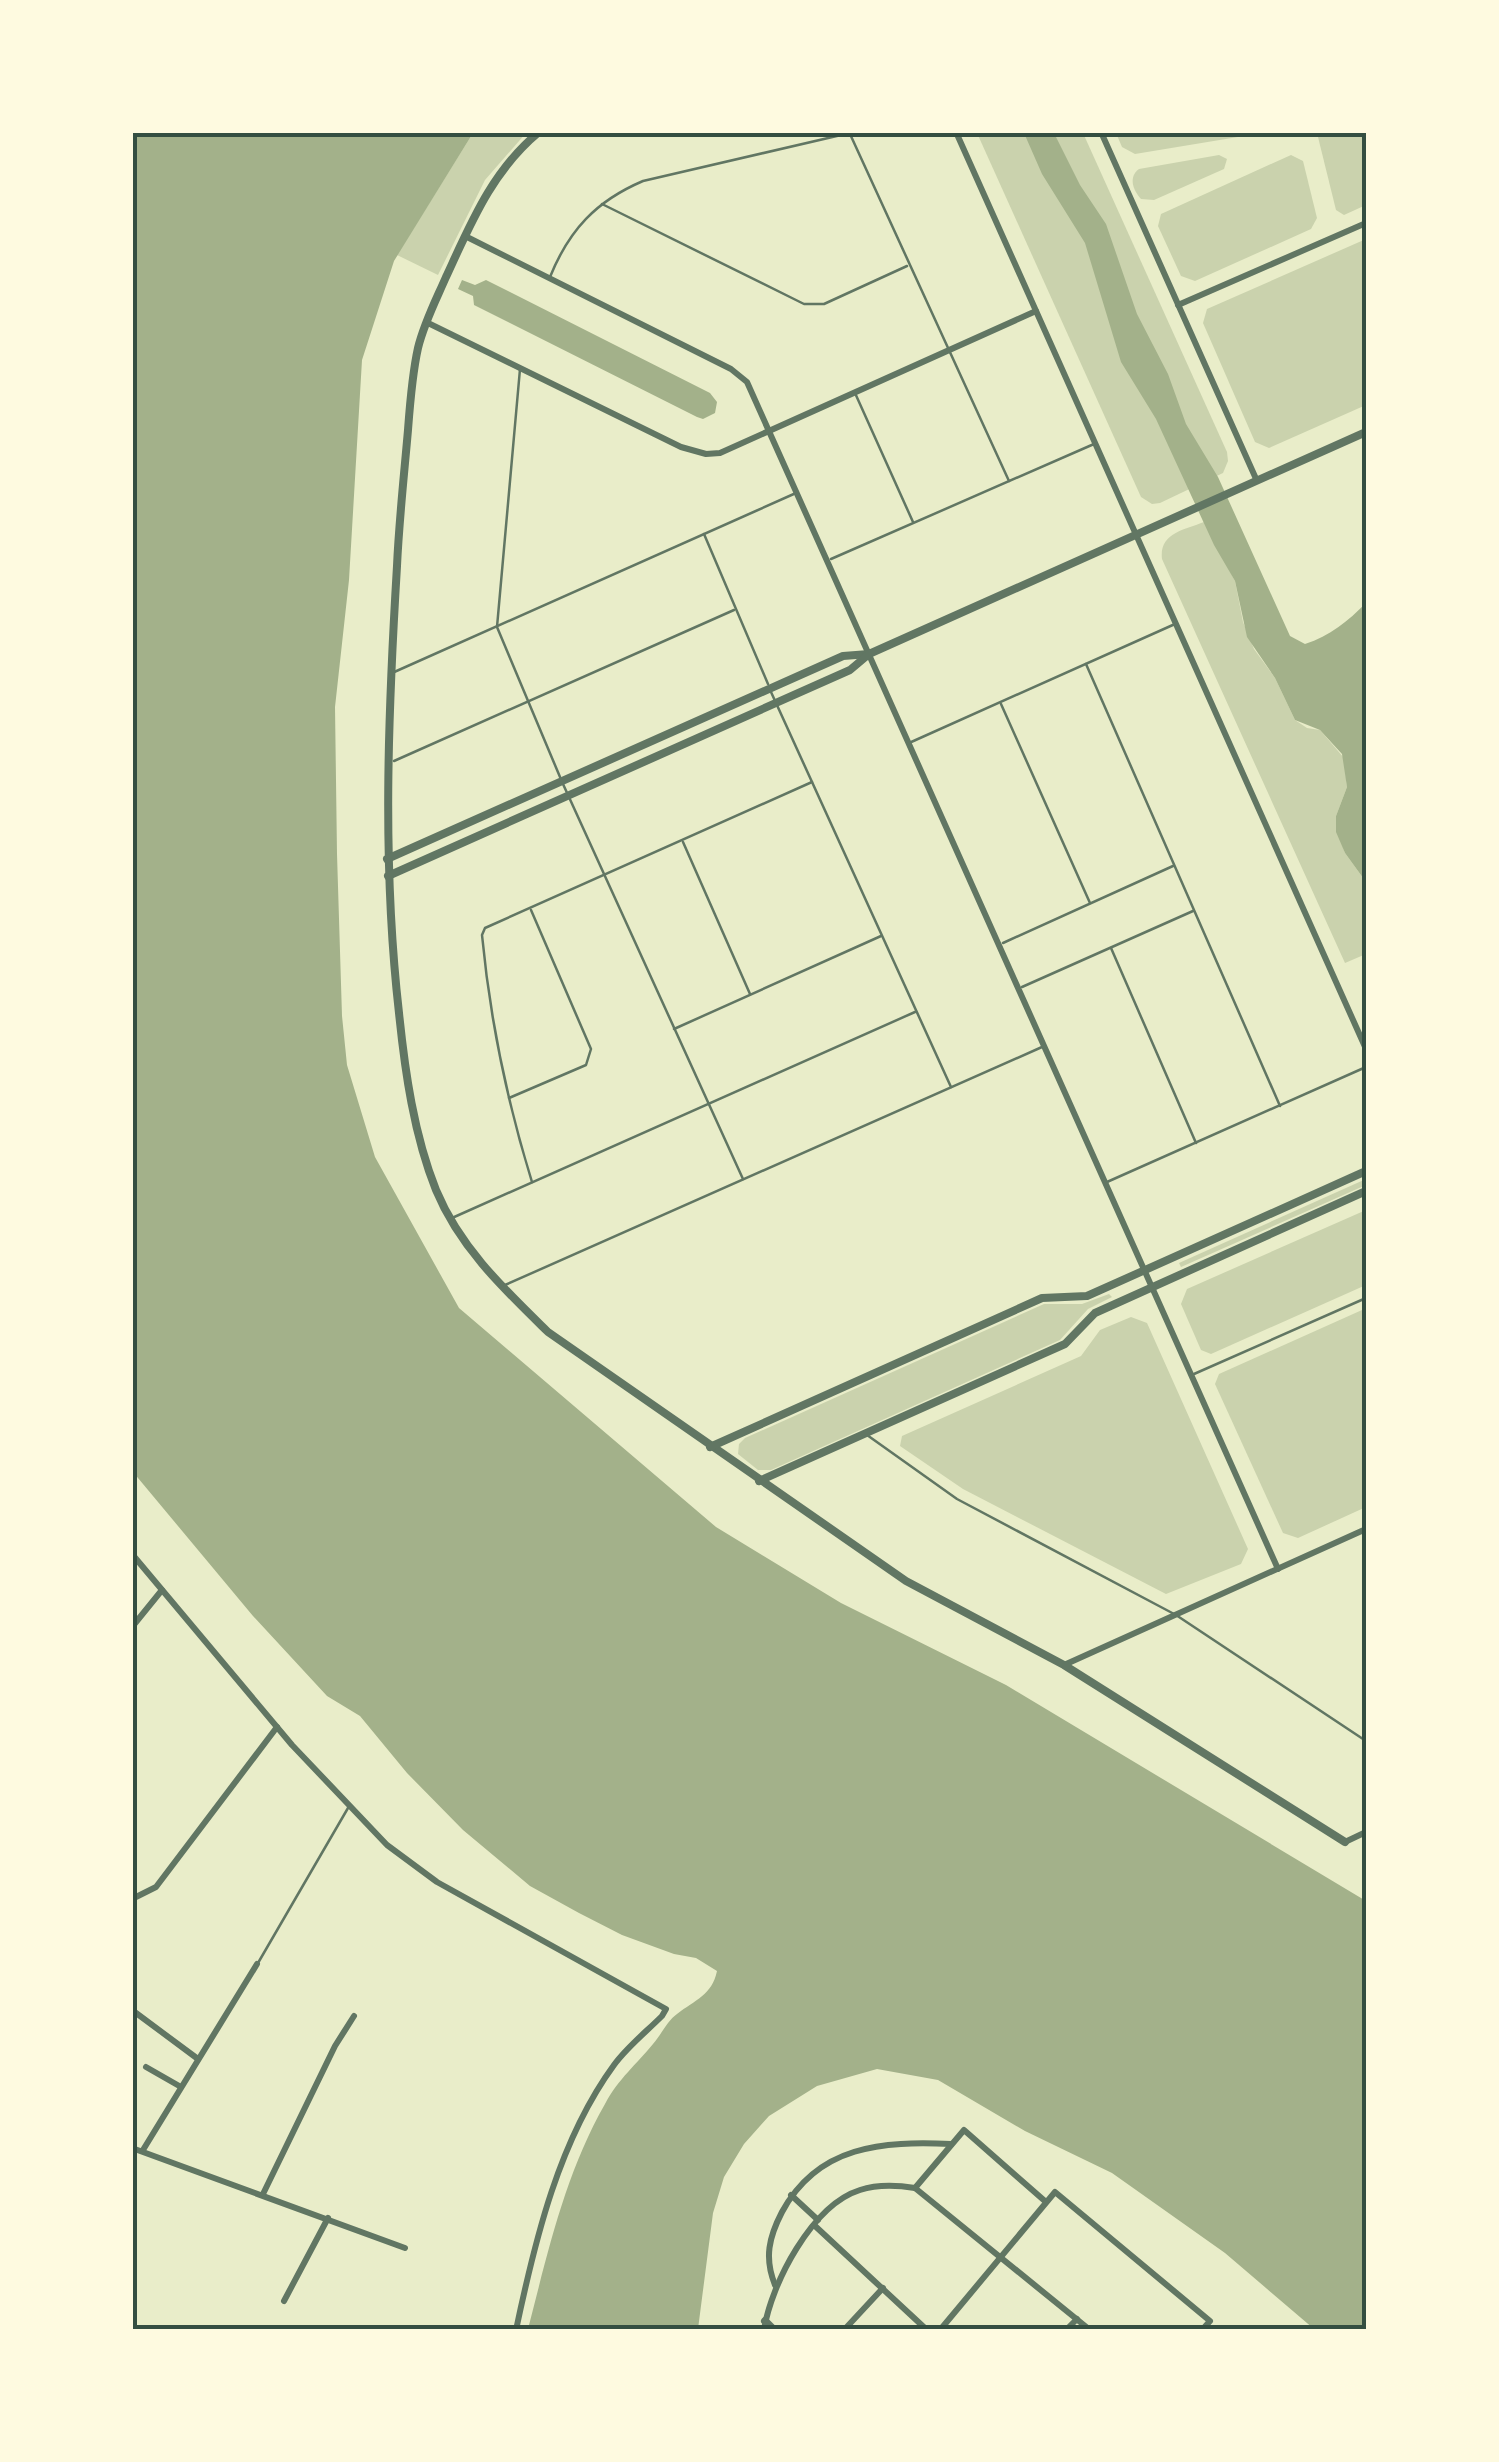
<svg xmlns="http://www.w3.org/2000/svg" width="1499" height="2462" viewBox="0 0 1499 2462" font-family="'Work Sans',sans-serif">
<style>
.green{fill:#cad2ad}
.water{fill:#a3b18a}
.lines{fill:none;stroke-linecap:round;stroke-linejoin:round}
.service{stroke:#617663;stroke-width:2.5}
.minor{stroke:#617663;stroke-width:6}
.tertiary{stroke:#617663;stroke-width:8}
.neatline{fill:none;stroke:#344e41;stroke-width:4}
</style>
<rect width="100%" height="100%" fill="#e9edc9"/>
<g class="green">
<path d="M473,133H526L485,180L438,275L397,255Z"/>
<path d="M977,133H1083L1227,452L1228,461L1223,473L1160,503L1152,504L1141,497Z"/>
<path d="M1116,133H1262L1135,154L1122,147Z"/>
<path d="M1317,133H1366V205L1344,215L1336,210Z"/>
<path d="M1219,155L1227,159L1224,169L1154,200L1141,199C1133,190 1128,177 1139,169Z"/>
<path d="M1291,155L1303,161L1317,218L1311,229L1195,281L1181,276L1158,226L1161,214Z"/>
<path d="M1366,239V405L1269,448L1255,442L1203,323L1207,309Z"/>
<path d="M1204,522L1235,581L1243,622L1254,649L1275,678L1295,720L1307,728L1320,730L1344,758L1347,787L1336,816V827L1345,853L1366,882V954L1345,963L1162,559C1159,533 1184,530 1204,522Z"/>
<path d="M1366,1179V1185L1181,1267L1179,1263Z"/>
<path d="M1366,1210V1285L1211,1354L1201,1350L1181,1304L1187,1289Z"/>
<path d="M1109,1294L1112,1297L1088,1309L1060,1340L771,1470H758L738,1454L739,1444L745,1438L1044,1304H1082Z"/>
<path d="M1362,1310L1366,1320V1507L1298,1538L1283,1533L1215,1384L1219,1374Z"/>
<path d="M1131,1317L1147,1323L1248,1549L1241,1564L1166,1594L963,1489L900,1446L902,1436L1081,1356L1100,1330Z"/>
</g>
<g class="water">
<path d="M133,132L473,133L394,261L362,360L349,580L335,707L337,854L342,1016L347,1065L375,1157L459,1308L716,1527L841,1603L1006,1685L1366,1901V2329H1314L1225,2253L1112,2173L1025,2131L938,2080L877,2069L817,2086L769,2116L744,2144L724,2177L713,2213L698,2329H528C548,2252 565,2174 605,2104C619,2078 636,2065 653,2044C661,2035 667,2021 677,2014C695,2000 712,1995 717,1971L696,1958L674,1954L622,1935L579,1913L530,1886L463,1830L407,1773L360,1716L327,1696L253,1616L133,1472Z"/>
<path d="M1024,133H1054L1080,185L1106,224L1137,314L1168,374L1186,424L1218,477L1290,636L1305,644C1330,636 1348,621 1366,603V882L1345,853L1336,832V816L1347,787L1342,754L1320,730L1295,720L1275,678L1247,637L1235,581L1214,545L1156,419L1121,362L1085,243L1042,174Z"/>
<path d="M462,280L475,285L486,280L710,393L717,402L715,413L703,419L697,417L474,305L473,296L458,289Z"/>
</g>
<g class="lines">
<g class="service">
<path d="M850,134L1009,481"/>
<path d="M602,204L804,304H824L907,266"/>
<path d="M550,277C569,230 596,201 643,181L854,132"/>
<path d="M520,369L497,627L560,777"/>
<path d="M855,393L913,522"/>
<path d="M704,534L768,684"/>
<path d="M831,559L1094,444"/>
<path d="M1086,664L1280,1106"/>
<path d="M392,673L796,493"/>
<path d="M771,692L951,1087"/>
<path d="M1001,704L1090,903"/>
<path d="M909,743L1175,624"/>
<path d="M394,761L734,610"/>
<path d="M563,784L743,1179"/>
<path d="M683,842L750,994"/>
<path d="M1003,943L1173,866"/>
<path d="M1111,948L1196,1143"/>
<path d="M1022,987L1193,911"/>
<path d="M674,1029L881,936"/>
<path d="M509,1098L586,1065L591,1049L531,910"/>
<path d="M532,1182C507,1101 490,1020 482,935L485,928L812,782"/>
<path d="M1107,1182L1366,1067"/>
<path d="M452,1218L915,1012"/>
<path d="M505,1285L1042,1047"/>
<path d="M1194,1374L1366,1298"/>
<path d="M867,1435L957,1499L1176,1615L1366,1741"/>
<path d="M258,1963L348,1808"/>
</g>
<g class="minor">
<path d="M956,132L1366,1049"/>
<path d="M1101,132L1257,481"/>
<path d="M465,236L731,369L747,382L1278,1569"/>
<path d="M1178,305L1366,223"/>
<path d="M426,322L681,447L706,454L720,453L1036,311"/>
<path d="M132,1554L292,1745L387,1845L437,1882L666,2009L662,2016C646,2032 627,2047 614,2065C559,2140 535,2240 516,2330"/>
<path d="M132,1627L162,1590"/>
<path d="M1064,1665L1366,1529"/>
<path d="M1345,1842L1366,1832"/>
<path d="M132,1899L156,1887L277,1727"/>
<path d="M132,2010L198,2059"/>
<path d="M146,2067L181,2087"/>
<path d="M132,2148L405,2248"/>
<path d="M143,2150L257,1964"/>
<path d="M915,2188L964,2130L1046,2202"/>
<path d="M263,2194L335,2046L354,2016"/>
<path d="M791,2195L818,2220"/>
<path d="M814,2225L927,2330"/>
<path d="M775,2285C764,2258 769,2237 782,2212C818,2145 883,2141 951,2144"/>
<path d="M284,2301L328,2218"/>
<path d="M764,2330C771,2284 812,2205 860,2190C878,2184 897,2185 915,2188L1090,2330"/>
<path d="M844,2330L883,2288"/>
<path d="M940,2330L1055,2192L1210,2321L1202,2330"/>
<path d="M1066,2330L1077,2319"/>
</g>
<g class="tertiary">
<path d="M539,132C492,171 471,223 446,277C436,300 424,323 418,348C412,375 410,403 408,430C404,476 399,521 397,566C388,715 382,864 399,1013C405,1072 414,1135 436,1190C460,1248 505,1290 548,1332L906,1581L1064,1665L1345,1842"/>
<path d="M387,859L843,656L869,654"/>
<path d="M388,876L850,670L869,654L1366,432"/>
<path d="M710,1447L1042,1298L1087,1296L1366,1171"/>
<path d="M759,1481L1065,1344L1095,1313L1366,1191"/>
<path d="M765,2321L774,2330"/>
</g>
</g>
<rect width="1499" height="2462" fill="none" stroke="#fefae0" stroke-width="270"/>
<rect x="135" y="135" width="1229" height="2192" class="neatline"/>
</svg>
